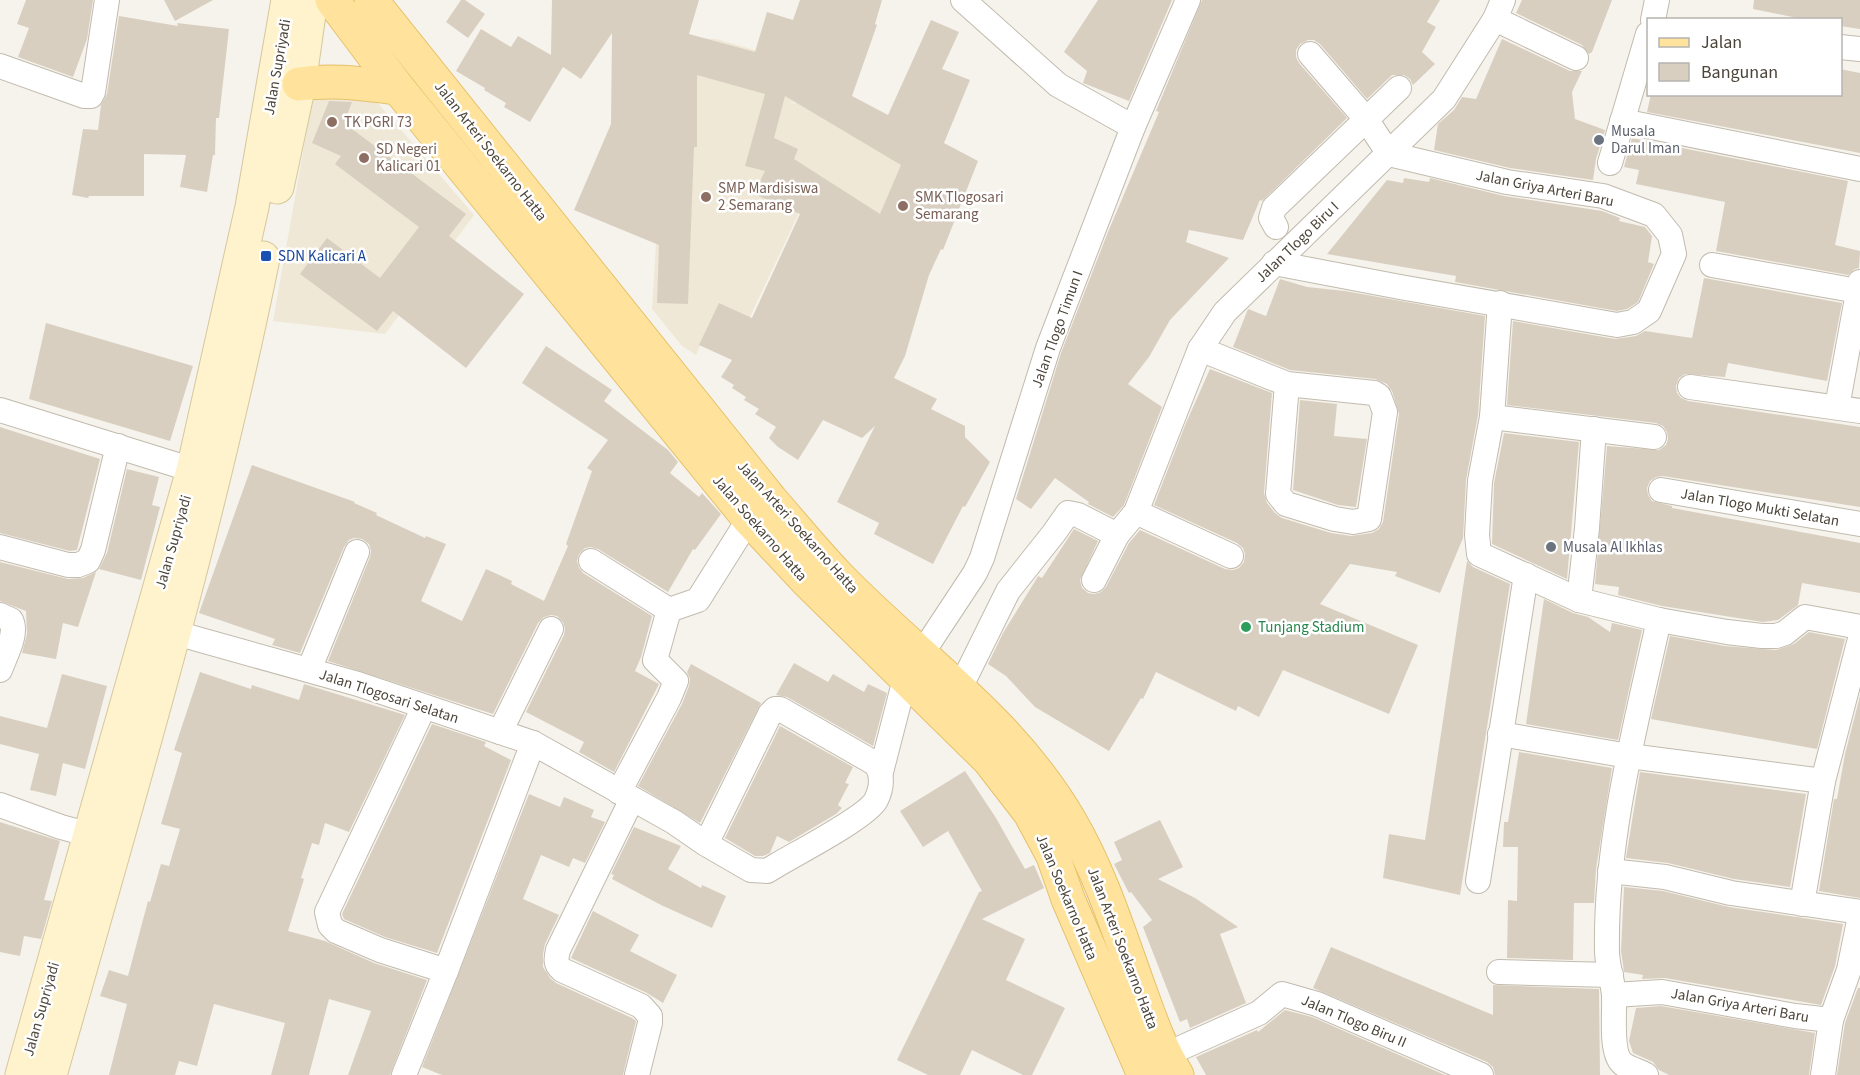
<svg xmlns="http://www.w3.org/2000/svg" width="1860" height="1075" viewBox="0 0 1860 1075" font-family="'Source Sans 3',sans-serif">
<style>
.education{fill:#efe8d6}
.building{fill:#d8cfc1;fill-rule:evenodd}
.lines{fill:none;stroke-linecap:round;stroke-linejoin:round}
.street-casing{stroke:#c2bbae;stroke-width:26}
.secondary-casing{stroke:#d6c79b;stroke-width:35}
.primary-casing{stroke:#e6c16a;stroke-width:35}
.street{stroke:#fff;stroke-width:24}
.secondary{stroke:#fff3cd;stroke-width:33}
.primary{stroke:#ffe39c;stroke-width:33}
.education-dot{fill:#8d6e63;stroke:#fff;stroke-width:2}
.worship-dot{fill:#6b7280;stroke:#fff;stroke-width:2}
.transit-dot{fill:#1a4fb4;stroke:#fff;stroke-width:2}
.leisure-dot{fill:#2e9e5b;stroke:#fff;stroke-width:2}
.labels{text-anchor:middle;stroke-width:5;stroke-linejoin:round;paint-order:stroke}
.street-label{font-size:15px;fill:#4b4439;stroke:#fff}
.education-label{font-size:15px;fill:#785e54;stroke:#fff;text-anchor:start}
.worship-label{font-size:15px;fill:#5b616d;stroke:#fff;text-anchor:start}
.transit-label{font-size:15px;fill:#164399;stroke:#fff;text-anchor:start}
.leisure-label{font-size:15px;fill:#27864d;stroke:#fff;text-anchor:start}
</style>
<rect width="100%" height="100%" fill="#f6f3ec"/>
<g class="education">
<path d="M661,37L716,39L806,65L794,102L789,104L796,103L806,69L824,83L958,157L937,254L814,181L749,319L719,304L696,355L682,346L652,309L660,177Z"/>
<path d="M333,85L364,87L474,215L385,334L273,321L312,102Z"/>
</g>
<g class="building">
<path d="M26,0H93L87,39L73,77L18,57L29,28L17,24Z"/>
<path d="M164,0H213L175,21Z"/>
<path d="M461,0H465L485,14L468,38L446,22Z"/>
<path d="M552,0H699L689,34L755,52L767,12L793,20L800,0H882L875,24L877,25L852,96L888,115L931,20L959,32L942,69L970,80L944,143L978,161L943,250L941,249L929,275L905,356L894,378L937,399L931,409L965,426V437L990,462L965,507L963,506L933,564L874,534L879,523L837,502L875,426L862,438L823,420L798,460L778,447L769,438L776,427L755,414L759,409L744,400L746,397L732,388L734,385L721,377L732,360L699,345L719,303L752,318L800,214L754,194L765,171L745,166L765,94L697,75V147H694L688,304L657,303L659,245L574,210L611,124L612,33L581,79L563,67L530,122L504,107L506,103L484,90L485,88L456,71L481,29L511,47L518,36L551,55ZM785,96L901,165L880,214L794,159L798,149L774,138Z"/>
<path d="M1098,0H1172L1129,101L1083,83L1087,71L1064,52Z"/>
<path d="M1202,0H1440L1427,22L1436,27L1422,52L1435,64L1413,85L1410,79L1404,75H1392L1367,99L1320,44L1314,40H1308L1300,44L1296,50V57L1299,63L1347,118L1262,201L1260,200L1243,240L1189,230L1186,242L1229,258L1170,320L1149,357L1128,384L1162,407L1124,505L1113,517L1088,504L1089,502L1055,478L1031,509L1016,499L1061,353L1108,232L1159,112L1156,111Z"/>
<path d="M1522,0H1612L1592,52L1589,54L1582,45L1516,13Z"/>
<path d="M1754,0H1860V29L1840,26V20H1807L1753,9Z"/>
<path d="M119,16L178,26L177,23L229,29L219,118H216L215,155H213L207,192L180,187L186,155L144,154V196H89L88,198L72,195L83,129L98,130L101,105L107,94Z"/>
<path d="M1502,39L1570,71H1582L1572,92L1575,119L1605,130L1596,159L1593,180L1510,168L1434,150L1438,124L1454,110L1462,97L1476,99Z"/>
<path d="M1840,69L1860,73V153L1647,112L1651,94H1840Z"/>
<path d="M329,101L352,102L344,123L466,214L449,236L524,294L466,368L393,311L377,331L300,274L327,238L380,278L419,227L335,164L341,156L312,143Z"/>
<path d="M1632,138L1848,181L1835,245L1860,251L1859,268L1855,269L1848,275L1716,251L1725,202L1636,184L1639,170L1624,167Z"/>
<path d="M1404,178L1429,182L1430,178L1504,196L1602,211L1620,218L1619,221L1645,227L1652,236L1648,262L1654,264L1638,302L1627,309L1617,311L1455,282L1456,276L1327,254L1387,180L1403,183Z"/>
<path d="M1704,278L1842,303L1827,381L1728,363L1725,377L1685,374L1679,378L1676,386L1677,393L1681,398L1688,401L1860,427V507L1663,476L1656,477L1650,481L1647,488L1648,495L1652,501L1672,506V508L1860,543V593L1802,583L1798,605L1778,620L1763,622L1662,606L1618,595L1619,587L1595,584L1607,446L1659,450L1666,445L1668,439L1667,432L1663,426L1656,423L1507,405L1513,321L1615,339L1636,336L1645,331L1692,338Z"/>
<path d="M1280,279L1307,287L1345,291L1485,316L1478,415L1466,480L1463,538L1440,593L1395,576L1397,572L1350,564L1320,604L1418,645L1389,714L1283,670L1259,717L1238,706L1236,711L1156,672L1143,699L1141,698L1109,751L1035,707L1006,676L988,664L1003,633L1037,578L1038,576L1042,578L1074,529L1098,541L1080,580L1082,588L1088,593L1094,594L1101,592L1106,587L1129,543L1140,530L1225,569L1233,570L1239,568L1244,562L1245,554L1243,548L1237,543L1154,505L1186,423L1210,369L1272,393L1264,493L1267,503L1275,513L1282,518L1331,533L1351,536L1372,533L1379,529L1383,522L1399,414L1392,391L1387,384L1375,379L1290,370L1233,347L1248,309L1266,316Z"/>
<path d="M46,323L193,366L170,441L29,399Z"/>
<path d="M546,346L612,390L604,401L668,450L678,462L670,473L699,497L702,493L721,514L695,550L693,549L668,592L598,549L591,547L585,548L579,554L577,561L579,568L583,573L652,616L641,657L635,671L659,684L614,772L579,752L584,742L526,712L564,635L565,629L563,622L557,616L551,615L544,617L538,623L493,714L328,661L370,557L371,551L369,544L362,539L354,538L349,540L344,547L300,653L272,645L275,639L199,613L252,465L355,502L354,503L377,513L376,515L425,538L426,536L446,544L421,601L462,621L486,569L512,581L511,584L544,601L568,546L566,544L592,471L587,468L608,440L522,383Z"/>
<path d="M1300,400L1337,404L1334,436L1367,439L1356,507L1338,505L1293,490Z"/>
<path d="M0,427L100,459L77,550L70,551L0,533Z"/>
<path d="M1504,433L1579,442L1567,579L1492,544L1494,483Z"/>
<path d="M127,469L159,477L152,505L160,507L141,580L99,569L107,553Z"/>
<path d="M1467,561L1473,567L1510,584L1460,895L1383,878L1389,834L1425,840Z"/>
<path d="M0,562L68,579L83,578L96,572L78,627L63,623L56,659L22,653L27,634L26,611L0,601Z"/>
<path d="M1544,599L1573,613L1588,617L1610,632L1612,623L1642,630L1618,740L1526,724Z"/>
<path d="M1809,632L1845,639L1817,749L1651,719L1670,636L1725,646L1776,650L1794,644Z"/>
<path d="M794,663L828,682L833,674L864,692L868,684L887,693L873,746L787,697L776,695Z"/>
<path d="M691,664L761,703L700,823L638,786L682,704L689,686L690,679L687,672Z"/>
<path d="M200,672L251,689L252,685L299,700L304,684L405,715L349,832L325,823L319,845L312,843L301,878L304,879L288,931L325,941L374,963L427,980L390,1075H348L371,1011L329,999L309,1075H271L285,1023L214,1004L197,1066L179,1061L175,1075H109L127,1004L100,996L109,970L128,976L148,901L150,902L161,864L169,866L180,829L161,824L182,753L174,750Z"/>
<path d="M62,674L107,686L85,769L63,763L56,796L30,790L39,754L0,744V716L47,728Z"/>
<path d="M1860,696V898L1819,891L1834,799H1837L1845,754Z"/>
<path d="M432,724L486,742L484,746L511,760L437,953L385,937L344,919L342,914Z"/>
<path d="M780,726L853,767L845,783L849,784L838,805L842,808L836,814L789,842L777,836L770,853L763,856H755L725,838Z"/>
<path d="M1519,752L1612,768L1596,869L1594,903H1574L1573,960L1507,958L1508,900L1517,901L1518,847H1503L1504,822H1508Z"/>
<path d="M965,771L996,818L1025,869L1034,865L1044,888L982,919L1025,939L1006,980L1065,1008L1032,1075H1023L972,1050L960,1075H928L897,1060L979,892L982,891L948,831L923,847L900,811Z"/>
<path d="M1640,772L1806,794L1790,887L1734,879L1668,863L1626,858Z"/>
<path d="M529,794L560,807L564,797L594,810L591,817L605,822L585,863L573,858L569,867L541,855L523,899L559,915L545,944L543,954V967L550,978L556,983L632,1018L636,1021L623,1075H442L422,1067Z"/>
<path d="M1160,820L1183,867L1158,879L1195,898L1238,927L1220,934L1246,1003L1190,1028L1187,1019L1180,1022L1143,927L1152,920L1131,892L1129,893L1114,864L1122,860L1114,842Z"/>
<path d="M0,822L60,841L44,900L52,901L41,939L24,936L20,956L0,952Z"/>
<path d="M634,827L681,846L668,869L701,888L702,885L726,896L712,928L661,905L612,879L614,875L611,874Z"/>
<path d="M1624,887L1663,891L1729,907L1843,924L1835,966L1821,1005L1665,978L1642,979L1643,975L1624,972L1621,951Z"/>
<path d="M593,911L639,935L630,951L677,975L663,1003L647,993L571,958Z"/>
<path d="M1331,947L1493,1015V985L1599,989L1600,1075H1495L1493,1067L1487,1062L1313,988Z"/>
<path d="M1858,988H1860V1075H1837L1845,1023Z"/>
<path d="M1661,1006L1815,1033L1809,1075H1669L1659,1070L1653,1062L1633,1053L1629,1041L1636,1008Z"/>
<path d="M1285,1010L1312,1017L1445,1075H1206L1196,1057L1257,1030L1258,1032Z"/>
</g>
<g class="lines">
<defs>
<g id="street">
<path d="M963,0L1058,85L1133,127"/>
<path d="M1495,19L1576,58"/>
<path d="M1653,20L1657,0"/>
<path d="M1840,47L1860,49"/>
<path d="M0,66L84,96H91L93,92L107,0"/>
<path d="M1622,121L1860,169"/>
<path d="M1610,163L1648,34"/>
<path d="M1276,227L1271,218L1274,208L1399,88"/>
<path d="M1274,263L1400,287L1617,325L1633,322L1649,311L1674,254L1670,235L1654,215L1603,196L1507,182L1389,154L1366,119L1310,54"/>
<path d="M1712,265L1858,291"/>
<path d="M1500,303L1492,417L1480,481L1477,535L1479,554L1579,600L1659,620L1727,632L1762,636H1776L1785,633L1805,617L1860,627"/>
<path d="M1200,349L1287,384L1374,393L1379,396L1385,412L1369,519L1353,522L1335,519L1286,504L1278,494L1287,384"/>
<path d="M1690,387L1860,411"/>
<path d="M1837,407L1860,282"/>
<path d="M0,410L193,470"/>
<path d="M1492,417L1654,437"/>
<path d="M1661,490L1860,524"/>
<path d="M1136,512L1231,556"/>
<path d="M0,547L68,565H78L88,561L93,550L118,446"/>
<path d="M591,561L669,610"/>
<path d="M1094,580L1117,535"/>
<path d="M1579,600L1587,528L1594,429"/>
<path d="M0,615L11,620C18,634 5,656 0,670"/>
<path d="M158,628L358,684L533,743L674,822L706,844L751,870L767,871L777,865C797,853 867,817 876,800C882,788 883,775 876,764L780,709H775L770,714L706,844"/>
<path d="M309,670L357,552"/>
<path d="M960,688L1008,591L1054,533L1068,513L1078,515L1117,535L1136,512L1200,349L1225,312L1444,99L1495,19L1503,0"/>
<path d="M424,707L327,912L330,925L336,931L380,950L446,971"/>
<path d="M500,732L551,629"/>
<path d="M1500,734L1629,756L1823,781"/>
<path d="M881,772L905,679L975,573L982,558L1048,348L1133,127L1188,0"/>
<path d="M619,792L669,698L676,681L655,660L669,610L698,600L749,519"/>
<path d="M632,799L558,950C556,959 555,964 562,970L641,1006L650,1016V1023L637,1075"/>
<path d="M0,805L61,827L91,835"/>
<path d="M1610,871L1665,877L1731,893L1860,912"/>
<path d="M1478,881L1526,575"/>
<path d="M1802,904L1823,781L1860,639"/>
<path d="M1499,972L1611,975"/>
<path d="M1614,995L1662,992L1795,1016L1831,1020"/>
<path d="M1165,1055L1259,1013L1282,994L1317,1004L1481,1075"/>
<path d="M404,1075L446,971L533,743"/>
<path d="M1646,1075C1639,1071 1627,1068 1622,1063C1610,1052 1615,1012 1614,996C1613,981 1607,966 1607,951C1605,840 1635,728 1659,620"/>
<path d="M1823,1075L1831,1020L1849,970L1860,916"/>
</g>
<g id="secondary">
<path d="M277,187L299,84L311,0"/>
<path d="M22,1075L193,470L252,207L288,0"/>
<path d="M50,1075C127,804 207,534 263,258"/>
</g>
<g id="primary">
<path d="M332,0L398,88L749,519L807,581L989,760L1030,813L1053,856L1068,899L1144,1075"/>
<path d="M371,0L771,500C793,525 814,551 837,575C917,658 1010,718 1070,821C1100,872 1119,932 1139,988C1150,1018 1160,1048 1177,1075"/>
<path d="M299,84C333,79 364,84 398,88"/>
</g>
</defs>
<use href="#street" class="street-casing"/>
<use href="#secondary" class="secondary-casing"/>
<use href="#primary" class="primary-casing"/>
<use href="#street" class="street"/>
<use href="#secondary" class="secondary"/>
<use href="#primary" class="primary"/>
</g>
<g class="education-dot">
<circle cx="332" cy="122" r="6"/>
<circle cx="364" cy="158" r="6"/>
<circle cx="706" cy="197" r="6"/>
<circle cx="903" cy="206" r="6"/>
</g>
<g class="worship-dot">
<circle cx="1599" cy="140" r="6"/>
<circle cx="1551" cy="547" r="6"/>
</g>
<rect class="transit-dot" x="260" y="250" width="12" height="12" rx="3"/>
<circle class="leisure-dot" cx="1246" cy="627" r="6"/>
<g class="labels">
<g class="street-label">
<text transform="translate(277 67) rotate(-80)" y="5">Jalan Supriyadi</text>
<text transform="translate(491 151) rotate(52)" y="5">Jalan Arteri Soekarno Hatta</text>
<text transform="translate(1545 188) rotate(11)" y="5">Jalan Griya Arteri Baru</text>
<text transform="translate(1297 242) rotate(-44)" y="5">Jalan Tlogo Biru I</text>
<text transform="translate(1057 329) rotate(-70)" y="5">Jalan Tlogo Timun I</text>
<text transform="translate(1760 507) rotate(10)" y="5">Jalan Tlogo Mukti Selatan</text>
<text transform="translate(798 527) rotate(48)" y="5">Jalan Arteri Soekarno Hatta</text>
<text transform="translate(760 528) rotate(49)" y="5">Jalan Soekarno Hatta</text>
<text transform="translate(173 542) rotate(-74)" y="5">Jalan Supriyadi</text>
<text transform="translate(389 696) rotate(18)" y="5">Jalan Tlogosari Selatan</text>
<text transform="translate(1067 897) rotate(67)" y="5">Jalan Soekarno Hatta</text>
<text transform="translate(1123 948) rotate(69)" y="5">Jalan Arteri Soekarno Hatta</text>
<text transform="translate(1740 1005) rotate(10)" y="5">Jalan Griya Arteri Baru</text>
<text transform="translate(41 1009) rotate(-74)" y="5">Jalan Supriyadi</text>
<text transform="translate(1354 1021) rotate(23)" y="5">Jalan Tlogo Biru II</text>
</g>
<g class="education-label">
<text x="344" y="127">TK PGRI 73</text>
<text x="376" y="154">SD Negeri<tspan x="376" dy="17">Kalicari 01</tspan></text>
<text x="718" y="193">SMP Mardisiswa<tspan x="718" dy="17">2 Semarang</tspan></text>
<text x="915" y="202">SMK Tlogosari<tspan x="915" dy="17">Semarang</tspan></text>
</g>
<g class="worship-label">
<text x="1611" y="136">Musala<tspan x="1611" dy="17">Darul Iman</tspan></text>
<text x="1563" y="552">Musala Al Ikhlas</text>
</g>
<g class="transit-label">
<text x="278" y="261">SDN Kalicari A</text>
</g>
<g class="leisure-label">
<text x="1258" y="632">Tunjang Stadium</text>
</g>
</g>
<rect x="1647" y="18" width="195" height="78" fill="#ffffff" stroke="#b7b4b0" stroke-width="1.5"/>
<rect x="1659" y="38" width="30" height="9" fill="#ffe39c" stroke="#b7b4b0" stroke-width="1.5"/>
<text x="1701" y="48" font-size="18" fill="#4b4439">Jalan</text>
<rect x="1659" y="63" width="30" height="18" fill="#d8cfc1" stroke="#b7b4b0" stroke-width="1.5"/>
<text x="1701" y="78" font-size="18" fill="#4b4439">Bangunan</text>
</svg>
